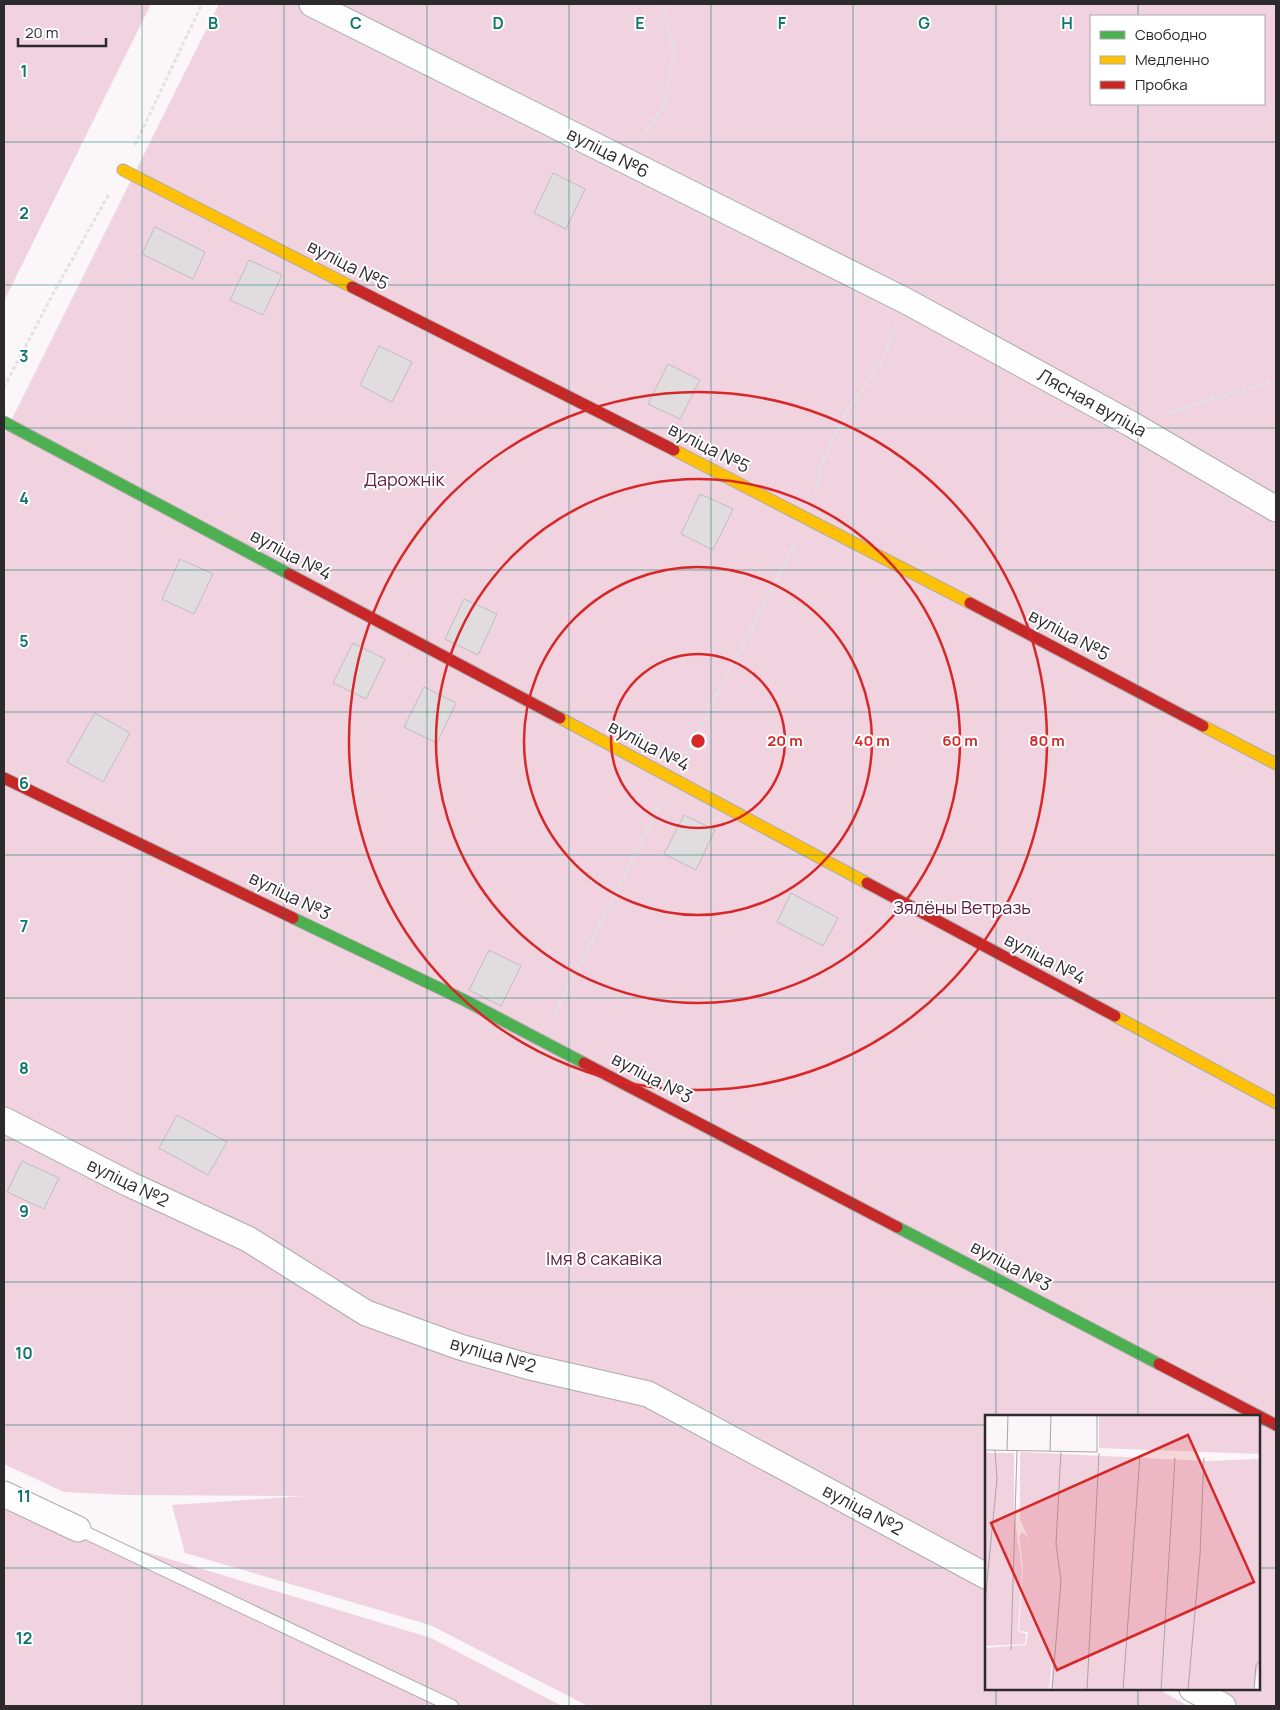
<svg xmlns="http://www.w3.org/2000/svg" width="1280" height="1710" viewBox="0 0 1280 1710" font-family="Manrope,sans-serif">
<style>
.green{fill:#f1d2df;fill-rule:evenodd}
.building{fill:#e1dddf;stroke:#c0bcbe}
.lines{fill:none;stroke-linecap:round;stroke-linejoin:round}
.lane-casing{stroke:#adaaac;stroke-width:14}
.street-casing{stroke:#adaaac;stroke-width:27}
.fast-casing{stroke:#adaaac;stroke-width:13}
.slow-casing{stroke:#adaaac;stroke-width:13}
.jam-casing{stroke:#adaaac;stroke-width:13}
.path{stroke:#e3e2e3;stroke-width:3;stroke-dasharray:4 2.5;stroke-linecap:butt}
.lane{stroke:#fefefe;stroke-width:12}
.street{stroke:#fefefe;stroke-width:25}
.fast{stroke:#4caf50;stroke-width:11}
.slow{stroke:#ffc107;stroke-width:11}
.jam{stroke:#c62828;stroke-width:11}
.grid{fill:none;stroke:#0f766e;stroke-width:1;stroke-opacity:0.55}
.ring{fill:none;stroke:#d62828;stroke-width:2.5}
.labels{text-anchor:middle;stroke-width:4;stroke-linejoin:round;paint-order:stroke}
.street-label{font-size:18px;fill:#2d2a2b;stroke:#fff}
.park-label{font-size:18px;fill:#5f1b40;stroke:#fff}
.inset-road{fill:none;stroke:#a9a4a6;stroke-width:1}
.view{fill:#d62828;fill-opacity:0.15;stroke:#d62828;stroke-width:2.5}
.inset-edge{fill:none;stroke:#2d2a2b;stroke-width:2.5}
.grid-label{font-size:16px;text-anchor:middle;font-weight:bold;fill:#0f766e;stroke:#fff;stroke-width:4;stroke-linejoin:round;paint-order:stroke}
.centre{fill:#d62828;stroke:#fff;stroke-width:2.5}
.ring-label{font-size:15px;text-anchor:middle;font-weight:bold;fill:#d62828;stroke:#fff;stroke-width:4;stroke-linejoin:round;paint-order:stroke}
</style>
<rect width="100%" height="100%" fill="#fbf6f8"/>
<g class="green">
<path d="M4,4H151L4,301Z"/>
<path d="M219,4H1276V1706H1205L1173,1689H1259V1416H986V1689H1158L1188,1706H588L430,1625L185,1553L172,1505L304,1496L125,1495L64,1492L4,1464V435ZM1091,16H1264V104H1091Z"/>
<path d="M4,1509L431,1638L562,1706H4Z"/>
</g>
<g class="building">
<path d="M553,173L585,189L566,229L534,213Z"/>
<path d="M155,227L205,252L193,279L142,254Z"/>
<path d="M249,260L282,275L263,315L230,300Z"/>
<path d="M379,346L412,362L392,402L360,385Z"/>
<path d="M668,364L700,380L680,419L648,404Z"/>
<path d="M700,494L733,509L713,550L681,534Z"/>
<path d="M180,559L213,574L194,614L162,599Z"/>
<path d="M464,599L497,614L478,655L445,639Z"/>
<path d="M353,643L385,659L366,699L333,683Z"/>
<path d="M424,687L456,703L437,743L404,727Z"/>
<path d="M95,713L130,733L103,782L67,762Z"/>
<path d="M684,815L715,830L696,870L664,854Z"/>
<path d="M791,893L838,918L823,946L777,922Z"/>
<path d="M489,950L521,966L501,1006L469,990Z"/>
<path d="M177,1115L227,1142L208,1175L159,1148Z"/>
<path d="M22,1161L59,1178L44,1209L7,1192Z"/>
</g>
<g class="lines">
<defs>
<path id="lane" d="M78,1529L452,1706"/>
<g id="street">
<path d="M312,4L906,301L1131,424L1276,509"/>
<path d="M4,1120L129,1184L248,1239L366,1313L460,1347L530,1367L648,1394L986,1576"/>
<path d="M4,1494L78,1529"/>
<path d="M1192,1689L1223,1706"/>
</g>
<g id="fast">
<path d="M4,422L289,574"/>
<path d="M293,918L464,1000L584,1063"/>
<path d="M897,1227L1159,1364"/>
</g>
<g id="slow">
<path d="M123,170L352,287"/>
<path d="M674,450L970,603"/>
<path d="M560,718L867,883"/>
<path d="M1203,726L1276,764"/>
<path d="M1115,1016L1276,1103"/>
</g>
<g id="jam">
<path d="M352,287L674,450"/>
<path d="M289,574L560,718"/>
<path d="M970,603L1203,726"/>
<path d="M4,778L293,918"/>
<path d="M867,883L1115,1016"/>
<path d="M584,1063L897,1227"/>
<path d="M1159,1364L1276,1425"/>
</g>
</defs>
<use href="#lane" class="lane-casing"/>
<use href="#street" class="street-casing"/>
<use href="#fast" class="fast-casing"/>
<use href="#slow" class="slow-casing"/>
<use href="#jam" class="jam-casing"/>
<g class="path">
<path d="M642,138L664,106L674,53L663,4"/>
<path d="M135,145L202,4"/>
<path d="M4,387L54,292L109,194"/>
<path d="M1167,413L1276,380"/>
<path d="M815,490L822,463L845,414L883,359L896,326"/>
<path d="M686,754L796,542"/>
<path d="M554,1015L661,804"/>
</g>
<use href="#lane" class="lane"/>
<use href="#street" class="street"/>
<use href="#fast" class="fast"/>
<use href="#slow" class="slow"/>
<use href="#jam" class="jam"/>
</g>
<path class="grid" d="M142,4V1706M284,4V1706M427,4V1706M569,4V1706M711,4V1706M853,4V1706M996,4V1416M1138,4V16M1138,104V1416M4,142H1276M4,285H1276M4,428H1276M4,570H1276M4,712H1276M4,855H1276M4,998H1276M4,1140H1276M4,1282H1276M4,1425H986M1259,1425H1276M4,1568H986M1259,1568H1276M996,1689V1706M1138,1689V1706"/>
<g class="ring">
<circle cx="698" cy="741" r="87"/>
<circle cx="698" cy="741" r="174"/>
<circle cx="698" cy="741" r="262"/>
<circle cx="698" cy="741" r="349"/>
</g>
<g class="labels">
<g class="street-label">
<text transform="translate(608 153) rotate(27)" y="6">вуліца №6</text>
<text transform="translate(348 265) rotate(27)" y="6">вуліца №5</text>
<text transform="translate(1092 403) rotate(29)" y="6">Лясная вуліца</text>
<text transform="translate(709 448) rotate(27)" y="6">вуліца №5</text>
<text transform="translate(291 555) rotate(28)" y="6">вуліца №4</text>
<text transform="translate(1069 635) rotate(28)" y="6">вуліца №5</text>
<text transform="translate(649 746) rotate(28)" y="6">вуліца №4</text>
<text transform="translate(290 896) rotate(26)" y="6">вуліца №3</text>
<text transform="translate(1045 959) rotate(28)" y="6">вуліца №4</text>
<text transform="translate(652 1078) rotate(28)" y="6">вуліца №3</text>
<text transform="translate(128 1183) rotate(26)" y="6">вуліца №2</text>
<text transform="translate(1011 1266) rotate(28)" y="6">вуліца №3</text>
<text transform="translate(493 1355) rotate(16)" y="6">вуліца №2</text>
<text transform="translate(863 1510) rotate(28)" y="6">вуліца №2</text>
</g>
<g class="park-label">
<text x="404" y="486">Дарожнік</text>
<text x="962" y="914">Зялёны Ветразь</text>
<text x="604" y="1265">Імя 8 сакавіка</text>
</g>
</g>
<g transform="translate(985 1415)">
<rect width="275" height="275" fill="#fbf6f8"/>
<path d="M114,0H275V39L114,33ZM35,37L222,46L275,44V244L268,275H66L68,237L64,275H0V233L41,230L43,217L34,216L38,153L34,121L38,117L43,123L35,104ZM0,38H29V98L37,154L33,216L41,219L40,229L0,231Z" fill="#f1d2df"/>
<path class="inset-road" d="M0,35L112,37V0M22,35L23,0M65,36L66,0M0,187L12,64L10,35M26,235L32,35M67,275L76,166L71,129L76,36M102,275L114,38M138,275L155,40M176,275L190,43M203,275L215,140L219,43M269,275L271,250L275,245"/>
<path class="view" d="M203,20L269,167L72,255L6,108Z"/>
<rect width="275" height="275" class="inset-edge"/>
</g>
<g class="grid-label">
<text x="213" y="29">B</text>
<text x="356" y="29">C</text>
<text x="498" y="29">D</text>
<text x="640" y="29">E</text>
<text x="782" y="29">F</text>
<text x="924" y="29">G</text>
<text x="1067" y="29">H</text>
<text x="24" y="77">1</text>
<text x="24" y="219">2</text>
<text x="24" y="362">3</text>
<text x="24" y="504">4</text>
<text x="24" y="647">5</text>
<text x="24" y="789">6</text>
<text x="24" y="932">7</text>
<text x="24" y="1074">8</text>
<text x="24" y="1217">9</text>
<text x="24" y="1359">10</text>
<text x="24" y="1502">11</text>
<text x="24" y="1644">12</text>
</g>
<circle cx="698" cy="741" r="8" class="centre"/>
<g class="ring-label">
<text x="785" y="746">20 m</text>
<text x="872" y="746">40 m</text>
<text x="960" y="746">60 m</text>
<text x="1047" y="746">80 m</text>
</g>
<rect width="1280" height="1710" fill="none" stroke="#2d2a2b" stroke-width="10"/>
<rect x="1090" y="15" width="175" height="90" fill="#ffffff" stroke="#abaaaa"/>
<rect x="1100" y="31" width="25" height="8" fill="#4caf50" stroke="#abaaaa"/>
<text x="1135" y="40" font-size="15" fill="#2d2a2b">Свободно</text>
<rect x="1100" y="56" width="25" height="8" fill="#ffc107" stroke="#abaaaa"/>
<text x="1135" y="65" font-size="15" fill="#2d2a2b">Медленно</text>
<rect x="1100" y="81" width="25" height="8" fill="#c62828" stroke="#abaaaa"/>
<text x="1135" y="90" font-size="15" fill="#2d2a2b">Пробка</text>
<path d="M18 38v8h88v-8" fill="none" stroke="#2d2a2b" stroke-width="2.5"/>
<text x="25" y="38" font-size="15" fill="#2d2a2b" stroke="#ffffff" stroke-width="4" paint-order="stroke">20 m</text>
</svg>
